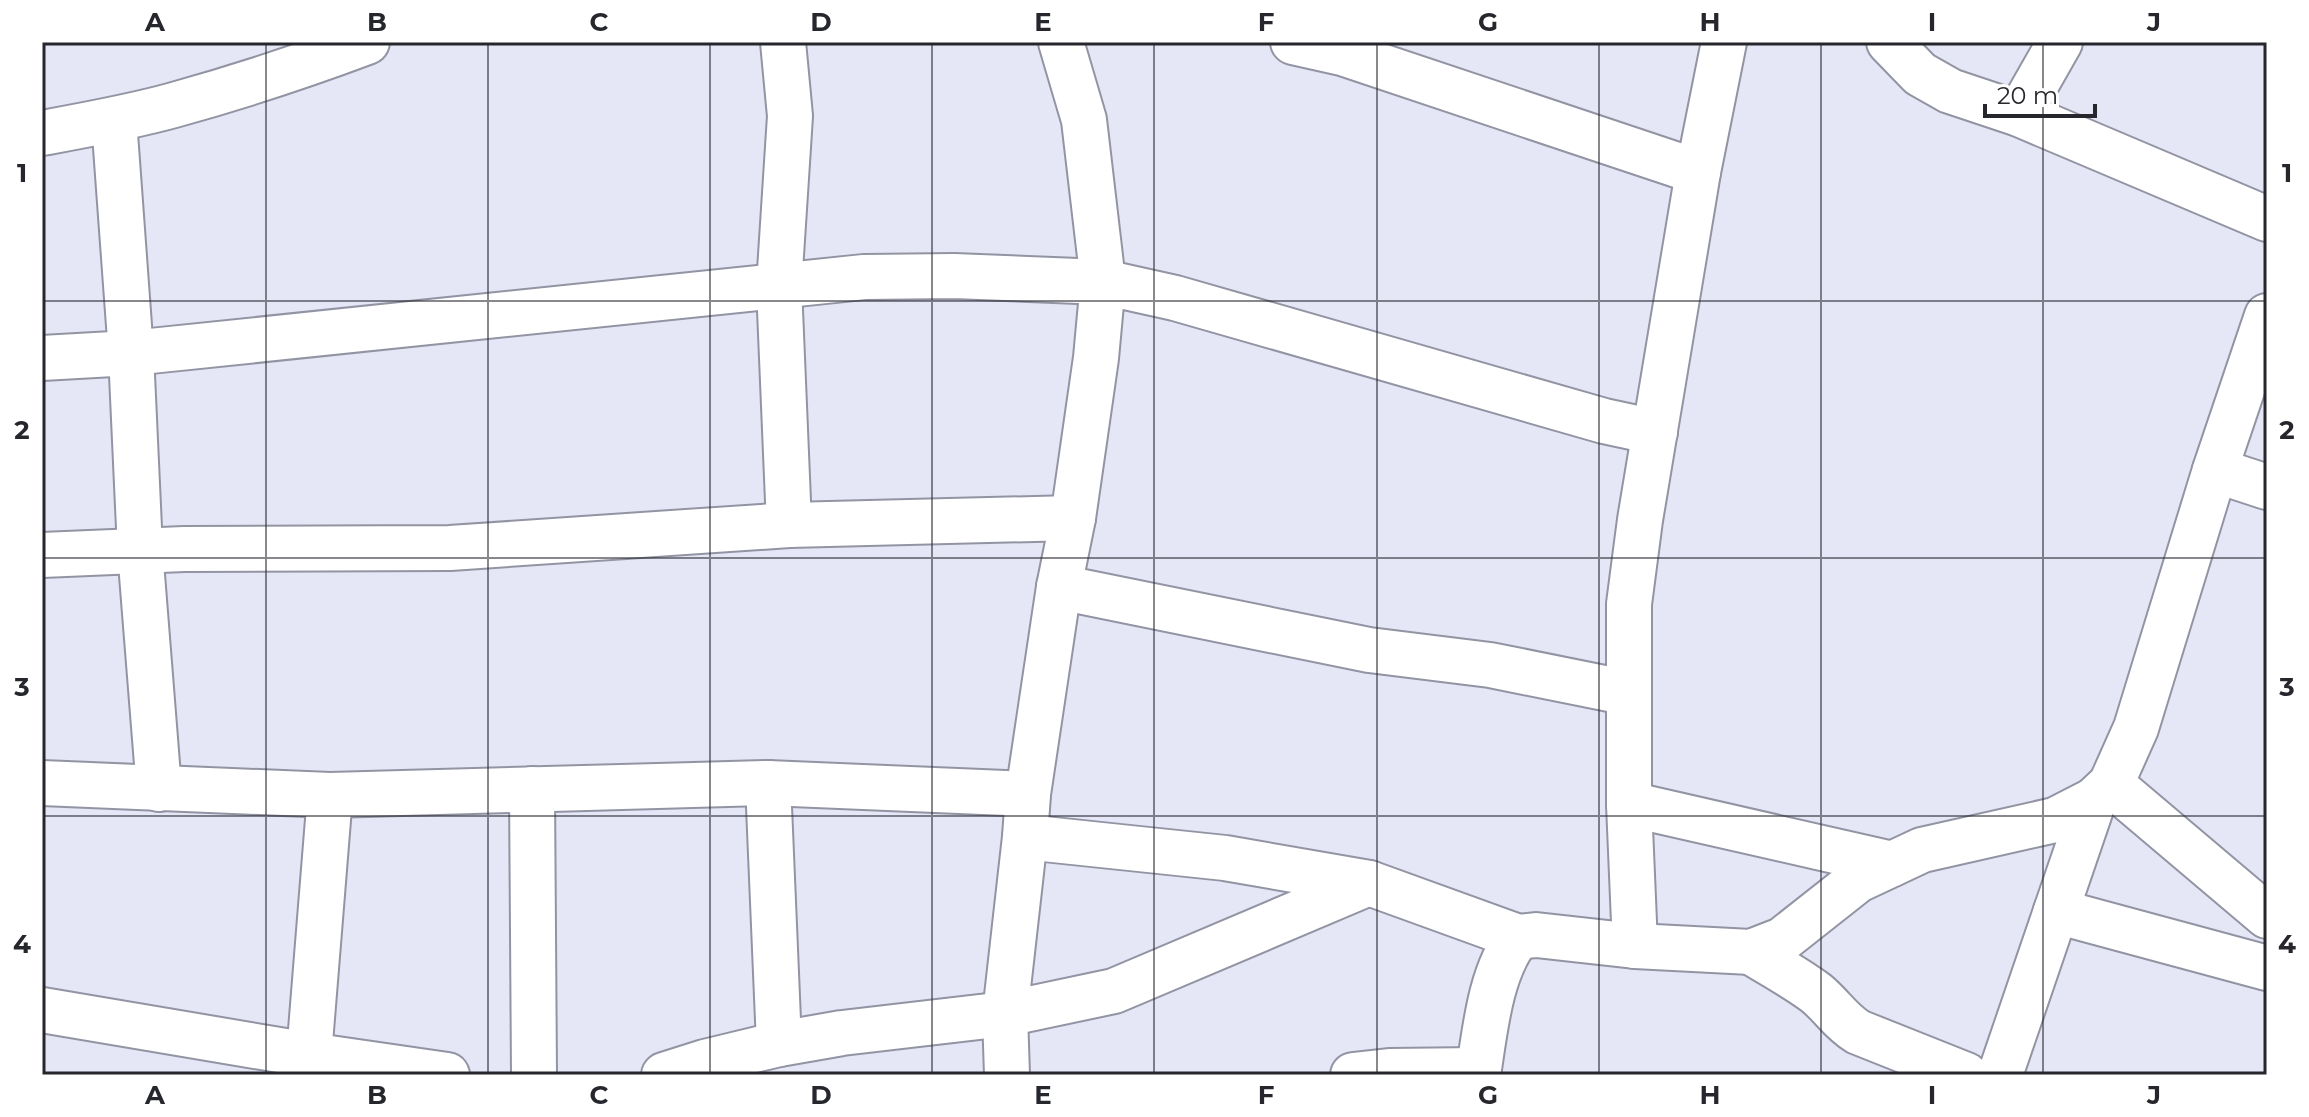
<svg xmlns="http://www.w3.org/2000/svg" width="2309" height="1117" viewBox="0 0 2309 1117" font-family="Montserrat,sans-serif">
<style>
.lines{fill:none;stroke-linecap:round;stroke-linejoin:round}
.minor-casing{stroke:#9294a3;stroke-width:48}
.minor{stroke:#fff;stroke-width:44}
.grid{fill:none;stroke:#26272d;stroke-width:2;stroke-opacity:0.55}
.neatline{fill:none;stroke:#26272d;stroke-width:3}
.grid-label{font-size:26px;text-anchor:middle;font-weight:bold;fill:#26272d}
</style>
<rect width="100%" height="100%" fill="#e5e7f7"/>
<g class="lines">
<defs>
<g id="minor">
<path d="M783,42L790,116L779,286L789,525"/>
<path d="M1293,42L1342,53L1698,172"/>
<path d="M1889,42L1920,74L1950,91L2019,114L2267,219"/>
<path d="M2019,114L2060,42"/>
<path d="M114,120L131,353L140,550L159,789"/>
<path d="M42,133C86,125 131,117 174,105C239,87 303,66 367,42"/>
<path d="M42,358L131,353L864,277L954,276L1103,282L1175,298L1604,421L1655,432"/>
<path d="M2215,470L2267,487"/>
<path d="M42,555L184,549L450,548L789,525L1073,518"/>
<path d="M1059,587L1369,650L1490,665L1629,693"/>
<path d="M42,783L330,795L768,783L1028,794"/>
<path d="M768,783L779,1044"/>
<path d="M2111,784L2267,916"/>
<path d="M532,789L534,1075"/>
<path d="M1629,804L1892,864"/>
<path d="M1025,837L1225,858L1369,883L1518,937L1536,935L1635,946L1751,952L1782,940L1858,880L1922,850L2055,820L2094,800L2111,784L2136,728L2215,470L2267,316"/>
<path d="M2056,911L2267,968"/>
<path d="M1635,946L1629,804V604L1640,520L1698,172L1724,42"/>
<path d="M1751,952C1772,965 1796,978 1816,993C1832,1006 1840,1021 1858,1032L1966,1075"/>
<path d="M42,1010L309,1055L447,1075"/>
<path d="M309,1055L330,795"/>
<path d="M664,1075L705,1062L779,1044L842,1033L1005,1014L1114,991L1369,883"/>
<path d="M1007,1075L1005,1014L1025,837L1028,794L1059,587L1073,518L1096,358L1103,282L1084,120L1061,42"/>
<path d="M1353,1075L1389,1071L1479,1070"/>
<path d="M1478,1075C1485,1031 1490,972 1518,937"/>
<path d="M2000,1075L2094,800"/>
</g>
</defs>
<use href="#minor" class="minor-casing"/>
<use href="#minor" class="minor"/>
</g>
<path class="grid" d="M266,42V1075M488,42V1075M710,42V1075M932,42V1075M1154,42V1075M1377,42V1075M1599,42V1075M1821,42V1075M2043,42V1075M42,301H2267M42,558H2267M42,816H2267"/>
<rect width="2309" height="1117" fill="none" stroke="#ffffff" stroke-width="88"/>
<path d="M1985 104v12h110v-12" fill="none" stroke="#26272d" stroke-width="4"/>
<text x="1997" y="104" font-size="24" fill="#26272d" stroke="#ffffff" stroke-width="6" paint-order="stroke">20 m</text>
<rect x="44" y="44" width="2221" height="1029" class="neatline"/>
<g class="grid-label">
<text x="155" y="31">A</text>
<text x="377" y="31">B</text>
<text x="599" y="31">C</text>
<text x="821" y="31">D</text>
<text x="1043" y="31">E</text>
<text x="1266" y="31">F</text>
<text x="1488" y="31">G</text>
<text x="1710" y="31">H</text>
<text x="1932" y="31">I</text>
<text x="2154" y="31">J</text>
<text x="22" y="182">1</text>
<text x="2287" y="182">1</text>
<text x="22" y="439">2</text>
<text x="2287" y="439">2</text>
<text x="22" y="696">3</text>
<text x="2287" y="696">3</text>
<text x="22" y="953">4</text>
<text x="2287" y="953">4</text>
<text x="155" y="1104">A</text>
<text x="377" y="1104">B</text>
<text x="599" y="1104">C</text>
<text x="821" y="1104">D</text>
<text x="1043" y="1104">E</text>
<text x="1266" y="1104">F</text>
<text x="1488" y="1104">G</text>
<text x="1710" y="1104">H</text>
<text x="1932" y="1104">I</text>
<text x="2154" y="1104">J</text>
</g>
</svg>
